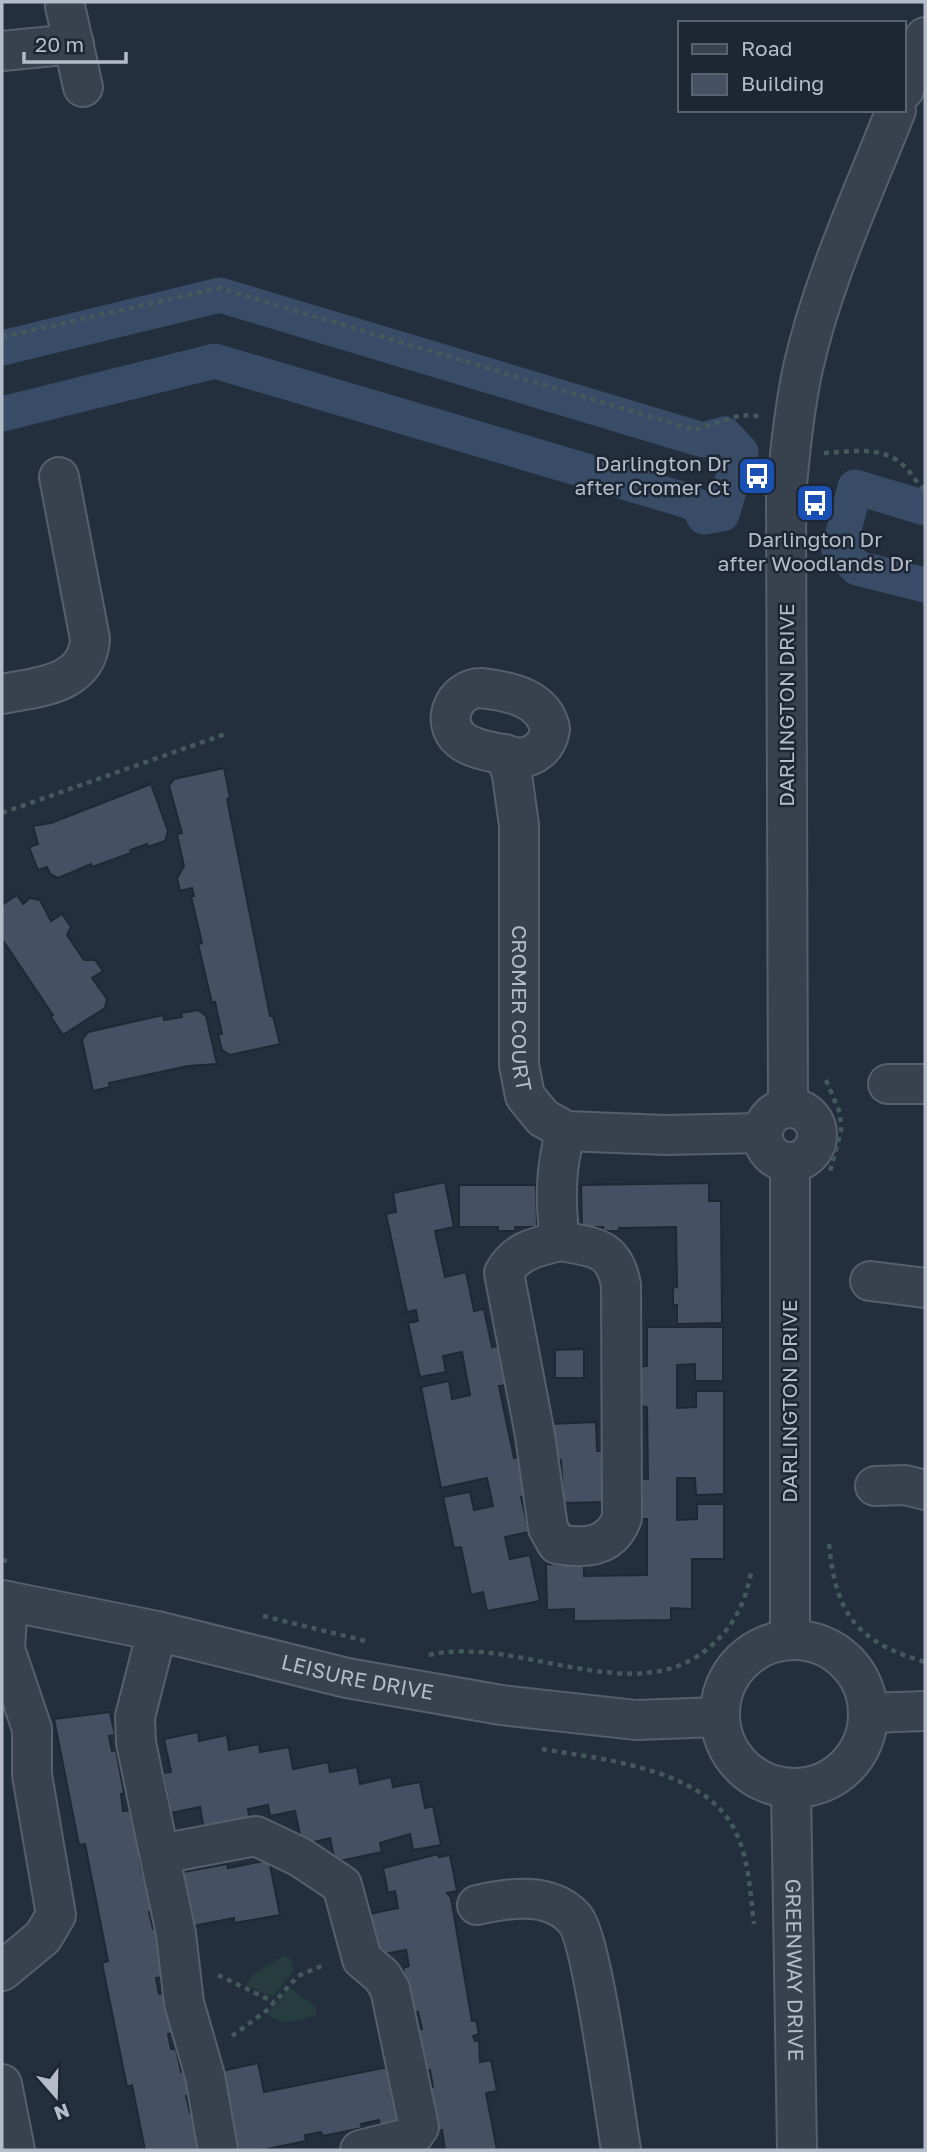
<svg xmlns="http://www.w3.org/2000/svg" width="927" height="2152" viewBox="0 0 927 2152" font-family="'Golos Text',sans-serif">
<style>
.green{fill:#263c3f}
.lines{fill:none;stroke-linecap:round;stroke-linejoin:round}
.canal{stroke:#394c67;stroke-width:35}
.building{fill:#455162;stroke:#1f2835;stroke-width:2}
.minor-casing{stroke:#565f6c;stroke-width:42}
.path{stroke:#44595c;stroke-width:4.5;stroke-dasharray:5 5;stroke-linecap:butt}
.minor{stroke:#38414e;stroke-width:38}
.labels{text-anchor:middle;stroke-width:5;stroke-linejoin:round;paint-order:stroke}
.poi-label{font-size:21px;fill:#b4bcc9;stroke:#1d2633;text-anchor:end}
.street-label{font-size:21px;fill:#b4bcc9;stroke:#1d2633}
</style>
<rect width="100%" height="100%" fill="#242f3e"/>
<g class="green">
<path d="M283,1956L291,1959L293,1971L273,1997L246,1986L253,1974Z"/>
<path d="M290,1988L316,2007V2015C301,2020 279,2028 267,2013Z"/>
</g>
<g class="lines">
<g class="canal">
<path d="M2,348L220,295L703,440L724,434L741,452L722,514L704,517L699,507L688,501L215,361L2,414"/>
<path d="M925,508L855,487L839,549L857,568L925,585"/>
</g>
</g>
<g class="building">
<path d="M224,768L230,797L227,799L270,1016H273L280,1044L230,1055L222,1050L218,1034H222L215,1002L212,1003L198,944L202,943L191,896H194L192,888L180,891L177,878L184,866L177,834L182,833L169,786L174,779Z"/>
<path d="M151,784L168,831L165,841L148,847L147,844L130,850L131,853L92,867L91,864L58,878L50,874L47,867L38,870L29,847L38,844L33,826L51,823Z"/>
<path d="M17,895L23,904L30,898L40,900L51,921L62,914L71,927L67,935L84,960H95L103,971L92,978L107,999L105,1008L63,1035L51,1017L53,1015L4,942L2,944V905Z"/>
<path d="M198,1010L206,1016L217,1064L188,1066L109,1083L110,1087L93,1091L82,1040L88,1032L163,1015L164,1020L182,1017L181,1013Z"/>
<path d="M445,1182L454,1227L435,1231L445,1277L466,1272L474,1311L484,1309L492,1347L498,1346L506,1385L499,1386L514,1458L520,1457L528,1495L521,1497L529,1532L505,1537L510,1559L530,1555L540,1601L487,1611L483,1592L471,1595L461,1547L454,1548L443,1497L470,1492L474,1510L493,1506L487,1478L441,1488L421,1387L449,1381L452,1399L470,1395L462,1352L443,1356L446,1372L420,1377L408,1323L418,1321L416,1310L407,1312L386,1214L396,1212L393,1193Z"/>
<path d="M709,1183V1201H721L722,1323L677,1324V1305H673V1288L677,1287L676,1227L619,1228V1231H603V1227H582L581,1185Z"/>
<path d="M459,1185H536L537,1227H515V1231H498V1227H459Z"/>
<path d="M647,1327H723V1381H695V1364L677,1365V1408L696,1407V1391H724V1494L696,1495L695,1478H677V1520L697,1519V1504H724V1559H692V1609L671,1608V1620L574,1621V1609L547,1610L546,1564L584,1565V1576L647,1575V1519H642V1479H648L647,1407L641,1406V1367L647,1366Z"/>
<path d="M584,1349V1378H555V1350Z"/>
<path d="M596,1422L597,1451H607L608,1502L563,1503L561,1460L551,1461L550,1424Z"/>
<path d="M110,1712L115,1735L109,1736L112,1751L116,1750L124,1793L121,1794L123,1811L130,1810L134,1830L141,1829L146,1854L139,1856L142,1872L147,1871L155,1911L149,1912L153,1929L160,1928L166,1953L158,1954L163,1977L156,1978L159,1994L165,1993L173,2033L168,2034L171,2049H176L181,2072L189,2071L194,2094L186,2096L190,2113L195,2111L203,2150H145L132,2085L127,2087L102,1963L108,1961L85,1844L79,1845L54,1719Z"/>
<path d="M198,1732L199,1741L227,1735L229,1750L259,1744L260,1752L289,1747L293,1769L328,1762L330,1772L357,1767L360,1784L391,1777L393,1787L420,1782L425,1808L433,1806L441,1845L413,1850L410,1834L380,1843L382,1852L335,1862L330,1838L302,1845L295,1811L270,1816L268,1805L248,1809L250,1820L204,1830L200,1807L171,1813L163,1773L171,1772L164,1739Z"/>
<path d="M438,1854L439,1857L450,1855L457,1891L447,1893L451,1898L472,2021L476,2020L479,2034L473,2036L475,2041L479,2040L480,2062L491,2060L497,2091L486,2093L497,2150H445L442,2130L434,2132L425,2088L433,2087L430,2070L424,2071L416,2030L422,2029L418,2012L412,2014L403,1968L409,1966L406,1950L373,1956L365,1915L398,1908L395,1891L388,1893L383,1868Z"/>
<path d="M269,1860L280,1915L234,1923V1918L193,1926L183,1872L227,1864L228,1868Z"/>
<path d="M258,2063L264,2092L393,2066L404,2121L380,2126L379,2120L361,2124L362,2128L323,2136L321,2132L305,2135L306,2141L262,2150H234L217,2072Z"/>
</g>
<g class="lines">
<defs>
<g id="minor">
<path d="M65,6L83,87"/>
<path d="M2,51L74,44"/>
<path d="M904,90L925,37"/>
<path d="M481,688C509,691 544,698 550,729C548,746 535,757 519,758C502,753 474,751 461,740C439,722 455,688 481,688Z"/>
<path d="M2,694C38,687 87,685 90,639L59,477"/>
<path id="s1" d="M505,754L512,775L519,825V1065L525,1096L543,1118L566,1131L665,1135L763,1133"/>
<path d="M888,1084H925"/>
<path d="M788,1108L786,495C790,453 794,410 803,368C823,279 863,194 896,110"/>
<circle cx="790" cy="1135" r="27"/>
<path d="M790,1162V1639"/>
<path d="M560,1241C594,1247 614,1247 621,1285L622,1518C611,1548 584,1549 557,1544L548,1528L535,1435L504,1273C516,1250 537,1247 560,1241Z"/>
<path d="M560,1241C555,1202 555,1168 566,1131"/>
<path d="M870,1281L925,1288"/>
<path d="M875,1486L905,1485L925,1490"/>
<path id="s2" d="M2,1600L157,1631L347,1678L501,1705L636,1720L719,1717"/>
<path d="M157,1631L135,1717L136,1743L176,1934L184,2003L205,2076L218,2150"/>
<circle cx="794" cy="1714" r="74"/>
<path d="M869,1713L925,1711"/>
<path id="s3" d="M791,1788L797,2150"/>
<path d="M161,1854L256,1836L300,1857L342,1885L362,1959L382,1976L390,1989L419,2127L412,2137L360,2150"/>
<path d="M477,1905C509,1898 549,1891 574,1918C592,1938 615,2113 621,2150"/>
<path d="M2,1971L43,1937L56,1915L32,1775V1729L5,1649L8,1601"/>
<path d="M2,2084L15,2150"/>
</g>
</defs>
<use href="#minor" class="minor-casing"/>
<g class="path">
<path d="M2,337L220,288L695,430L741,415L759,416"/>
<path d="M824,453C850,452 882,445 903,465C912,473 916,483 925,490"/>
<path d="M2,813L228,733"/>
<path d="M826,1080L840,1113L841,1131L829,1175"/>
<path d="M829,1544C836,1615 857,1642 925,1662"/>
<path d="M2,1560L11,1562"/>
<path d="M263,1616L366,1641"/>
<path d="M429,1655C516,1634 636,1713 711,1646C734,1626 745,1603 751,1573"/>
<path d="M542,1749C601,1759 699,1768 732,1825C749,1854 750,1892 754,1924"/>
<path d="M218,1975L274,2002"/>
<path d="M232,2036L266,2011L298,1976L326,1964"/>
</g>
<use href="#minor" class="minor"/>
</g>
<defs>
<symbol id="bus-square" viewBox="-11 -11 22 22"><rect x="-9" y="-9" width="18" height="18" rx="4" fill="#1a4fb4" stroke="#1d2633"/><path d="M-5-6H5V4H4V6H2V4H-2V6H-4V4H-5ZM-3.5-4V0h7V-4ZM-3.5 1.2v1.5H-2V1.2ZM2 1.2v1.5H3.5V1.2Z" fill="#fff"/></symbol>
</defs>
<g fill-rule="evenodd">
<use href="#bus-square" x="735" y="454" width="44" height="44"/>
<use href="#bus-square" x="793" y="481" width="44" height="44"/>
</g>
<g class="labels">
<g class="poi-label">
<text x="730" y="471">Darlington Dr<tspan x="730" dy="24">after Cromer Ct</tspan></text>
<text x="815" y="547" text-anchor="middle">Darlington Dr<tspan x="815" dy="24">after Woodlands Dr</tspan></text>
</g>
<g class="street-label">
<text transform="translate(787 705) rotate(-90)" y="7">DARLINGTON DRIVE</text>
<text dy="7" stroke="none"><textPath href="#s1" startOffset="256">CROMER COURT</textPath></text>
<text transform="translate(790 1401) rotate(-90)" y="7">DARLINGTON DRIVE</text>
<text dy="7" stroke="none"><textPath href="#s2" startOffset="364">LEISURE DRIVE</textPath></text>
<text dy="7" stroke="none"><textPath href="#s3" startOffset="182">GREENWAY DRIVE</textPath></text>
</g>
</g>
<rect width="927" height="2152" fill="none" stroke="#b4bcc9" stroke-width="7"/>
<rect x="678" y="21" width="228" height="91" fill="#1d2633" stroke="#59626f" stroke-width="2"/>
<rect x="692" y="44" width="35" height="10" fill="#38414e" stroke="#59626f" stroke-width="2"/>
<text x="741" y="56" font-size="21" fill="#b4bcc9">Road</text>
<rect x="692" y="74" width="35" height="21" fill="#455162" stroke="#59626f" stroke-width="2"/>
<text x="741" y="91" font-size="21" fill="#b4bcc9">Building</text>
<g transform="translate(56 2096) rotate(160)" stroke="#1d2633" stroke-width="5" paint-order="stroke">
<path d="M0-5L12 26L0 18L-12 26Z" fill="#b4bcc9"/>
<text y="-10" font-size="19" font-weight="bold" text-anchor="middle" fill="#b4bcc9">N</text>
</g>
<path d="M24 52v10h102v-10" fill="none" stroke="#b4bcc9" stroke-width="3.5"/>
<text x="35" y="52" font-size="21" fill="#b4bcc9" stroke="#1d2633" stroke-width="5" paint-order="stroke">20 m</text>
</svg>
